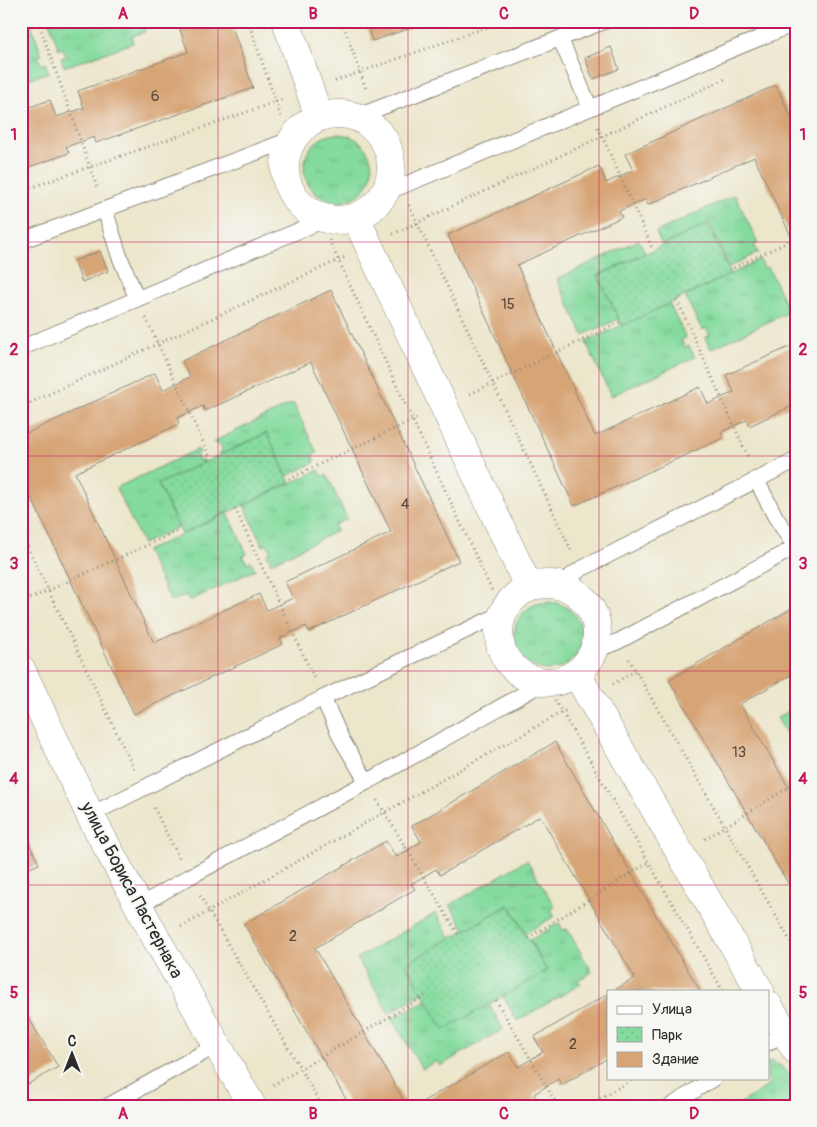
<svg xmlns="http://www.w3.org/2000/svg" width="817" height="1127" viewBox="0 0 817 1127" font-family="Pangolin,sans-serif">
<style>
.grass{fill:url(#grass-tufts);stroke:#588364}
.park{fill:url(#park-dots);stroke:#588364}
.building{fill:#d7a476;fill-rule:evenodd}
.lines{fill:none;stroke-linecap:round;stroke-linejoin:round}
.lane-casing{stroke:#8c887b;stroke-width:17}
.street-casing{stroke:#8c887b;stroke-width:29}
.path{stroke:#8c887b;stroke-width:3;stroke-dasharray:1 4;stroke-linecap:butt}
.lane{stroke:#fff;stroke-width:15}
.street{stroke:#fff;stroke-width:28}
.grid{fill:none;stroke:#c2185b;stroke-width:1;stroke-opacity:0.55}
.labels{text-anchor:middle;stroke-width:4;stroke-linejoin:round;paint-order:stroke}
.number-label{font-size:15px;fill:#56493e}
.street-label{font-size:18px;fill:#2b2b2b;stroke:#f6f6f2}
.neatline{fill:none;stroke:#c2185b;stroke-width:2}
.grid-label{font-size:16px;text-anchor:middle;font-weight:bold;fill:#c2185b}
</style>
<defs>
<pattern id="grass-tufts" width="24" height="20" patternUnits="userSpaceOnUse" patternTransform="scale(1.25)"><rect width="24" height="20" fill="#85db9e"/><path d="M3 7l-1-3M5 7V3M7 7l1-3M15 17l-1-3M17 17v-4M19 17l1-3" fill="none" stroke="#73bc88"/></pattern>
<pattern id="park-dots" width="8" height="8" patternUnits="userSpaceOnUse" patternTransform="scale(1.25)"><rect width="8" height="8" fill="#85db9e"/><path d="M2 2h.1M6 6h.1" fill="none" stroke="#73bc88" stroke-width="1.8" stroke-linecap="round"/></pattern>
</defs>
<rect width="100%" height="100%" fill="#f6f6f2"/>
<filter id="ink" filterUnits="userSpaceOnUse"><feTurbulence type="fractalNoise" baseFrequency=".02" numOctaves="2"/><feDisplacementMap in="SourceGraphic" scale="10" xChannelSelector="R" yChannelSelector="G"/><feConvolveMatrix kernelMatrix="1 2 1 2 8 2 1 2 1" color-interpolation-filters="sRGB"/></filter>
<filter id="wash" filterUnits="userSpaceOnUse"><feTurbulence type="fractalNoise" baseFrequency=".0096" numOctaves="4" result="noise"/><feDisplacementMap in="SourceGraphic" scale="20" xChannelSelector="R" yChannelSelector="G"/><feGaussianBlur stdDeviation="1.12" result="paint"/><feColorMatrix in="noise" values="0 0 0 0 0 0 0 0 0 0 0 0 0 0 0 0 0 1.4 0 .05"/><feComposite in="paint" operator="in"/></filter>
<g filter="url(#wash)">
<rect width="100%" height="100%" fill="#ece6cb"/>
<g class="grass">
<path d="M21,21H30L42,55L38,57L41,65L45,63L49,72L21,82Z"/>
<path d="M49,21H142L145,32L132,36L133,43L64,67L61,58L66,56L63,48L59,50Z"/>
<circle cx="338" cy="168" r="34"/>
<path d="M735,195L758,243L754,246L758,253L729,267L709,223L662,245L656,232Z"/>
<path d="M639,240L645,253L599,275L619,319L583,335L557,279Z"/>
<path d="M760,260L764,268L768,267L789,312L711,349L705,338L710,335L706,328L702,330L685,296Z"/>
<path d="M669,303L686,338L681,340L685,347L689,346L695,357L611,396L586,342Z"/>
<path d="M293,403L317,453L312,455L315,462L287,476L266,433L220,455L219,453L223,450L219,443L215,444L213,442Z"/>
<path d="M198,449L200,452L196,454L199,461L203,460L205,462L158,484L178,527L143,544L116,488Z"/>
<path d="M319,470L322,476L327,475L347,519L334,525L337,531L271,563L267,554L271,551L267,544L263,546L244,505Z"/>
<path d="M228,513L247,554L243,556L247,563L251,561L255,570L189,601L186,595L171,602L146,551Z"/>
<circle cx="548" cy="636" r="34"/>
<path d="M796,707V750L777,718Z"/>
<path d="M527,860L555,907L551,910L555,916L526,933L509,905L465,930L450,905Z"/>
<path d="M436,913L451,939L423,993L389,1013L357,958Z"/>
<path d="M559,923L563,930L567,929L592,972L578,980L581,984L517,1021L503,996L547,971L530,940Z"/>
<path d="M427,1000L444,1030L489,1004L503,1029L440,1066L436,1061L422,1069L392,1019Z"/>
<path d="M768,1061C781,1063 788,1072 795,1082L788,1088L796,1098V1106H736L771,1084L767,1078Z"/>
</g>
<g class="park">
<path d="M707,224L731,274L622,326L598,276Z"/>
<path d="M267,433L290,483L182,534L158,484Z"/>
<path d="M509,905L547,971L444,1030L406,964Z"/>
</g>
<g id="blocks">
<g class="building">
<path d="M177,21H230L253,88L96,143L94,137L66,147L69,153L21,170V110L50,100L56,117L84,108L78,91L188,52Z"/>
<path d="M365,21H427L428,22L372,41Z"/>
<path d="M611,47L619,69L593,79L585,58Z"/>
<path d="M776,85L796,128V247L754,157L648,205L646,199L619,211L622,217L517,265L595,436L700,387L708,404L734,392L726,375L796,344V404L749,426L747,420L721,432L723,438L574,506L448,235L599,166L606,183L633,170L625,154Z"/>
<path d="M100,251L108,271L82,282L74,261Z"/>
<path d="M331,290L459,561L309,632L306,626L280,638L283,644L134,714L21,476V436L155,373L163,390L190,377L182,361ZM311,362L391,532L285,582L293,598L267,610L259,594L154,643L75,473L179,424L177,418L203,406L205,411Z"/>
<path d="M796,606V672L740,704L796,800V897L669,680Z"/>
<path d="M555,742L700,991H613L635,978L540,816L440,875L436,869L411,884L415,889L315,948L407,1106H350L244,924L386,841L396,857L421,842L412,826Z"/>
<path d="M21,826L39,864L21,872Z"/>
<path d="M608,994V1058L562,1085L558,1079L534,1094L537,1099L526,1106H415L509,1052L518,1067L543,1052L534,1037Z"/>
<path d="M28,1017L58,1067L21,1088V1021Z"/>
</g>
</g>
</g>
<g filter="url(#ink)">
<use href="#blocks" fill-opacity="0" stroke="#8c887b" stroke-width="1"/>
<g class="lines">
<defs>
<g id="lane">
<path d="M560,38L590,108"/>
<path d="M356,117L605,21"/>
<path d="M385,193L796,23"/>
<path d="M105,210L119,255L137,299"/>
<path d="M21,241L292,139"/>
<path d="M21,348L326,219"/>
<path d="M756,479L775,516L795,547"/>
<path d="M558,585L581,569L796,460"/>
<path d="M594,651L619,641L796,547"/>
<path d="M323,698L342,740L367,782"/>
<path d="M90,815L323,698L503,613"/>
<path d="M139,906L189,877L367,782L545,682"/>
<path d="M768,1043L790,1029"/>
<path d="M108,1106L217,1045"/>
<path d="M671,1106L714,1078"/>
</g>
<g id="street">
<path d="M286,21L319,117"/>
<circle cx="338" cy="167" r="53"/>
<path d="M356,218L529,588"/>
<circle cx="548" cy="633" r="49"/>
<path d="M21,669L90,815L157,940L252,1106"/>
<path d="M576,673L760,991"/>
<path d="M768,1005L796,1050"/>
</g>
</defs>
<use href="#lane" class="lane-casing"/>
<use href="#street" class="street-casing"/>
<g class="path">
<path d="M38,21L98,190"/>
<path d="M248,21L282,120"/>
<path d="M342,21L366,89"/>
<path d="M335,81L504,21"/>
<path d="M598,127L653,250"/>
<path d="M21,191L284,99"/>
<path d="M409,205L571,550"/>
<path d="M393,234L725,79"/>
<path d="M329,240L493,593"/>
<path d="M729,270L796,238"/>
<path d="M677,300L749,459"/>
<path d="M146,318L211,459"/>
<path d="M470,394L620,322"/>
<path d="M21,407L345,257"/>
<path d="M289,479L419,417"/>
<path d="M235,509L314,678"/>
<path d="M21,533L134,769"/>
<path d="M21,603L180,530"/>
<path d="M629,659L796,951"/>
<path d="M613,684L635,671"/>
<path d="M555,700L723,991"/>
<path d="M377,800L458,934"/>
<path d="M154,808L179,858"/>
<path d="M705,839L796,783"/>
<path d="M200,896L322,1106"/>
<path d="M181,927L566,710"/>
<path d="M528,938L649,862"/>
<path d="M496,1000L558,1106"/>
<path d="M273,1085L425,996"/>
<path d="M587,1106L635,1078"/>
</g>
<use href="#lane" class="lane"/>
<use href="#street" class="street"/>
</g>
</g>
<path class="grid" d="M218,21V1106M408,21V1106M599,21V1106M21,242H796M21,456H796M21,671H796M21,885H796"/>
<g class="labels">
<g class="number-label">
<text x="155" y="101">6</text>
<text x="508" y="309">15</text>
<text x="405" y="509">4</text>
<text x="739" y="757">13</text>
<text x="293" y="941">2</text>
<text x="573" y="1049">2</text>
</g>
<g class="street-label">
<text transform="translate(132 890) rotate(62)" y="6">улица Бориса Пастернака</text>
</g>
</g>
<rect width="817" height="1127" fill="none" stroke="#f6f6f2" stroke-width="55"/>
<rect x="607" y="990" width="162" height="90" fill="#f6f6f2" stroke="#a5a5a2"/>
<rect x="617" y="1006" width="25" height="8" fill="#ffffff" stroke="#a5a5a2"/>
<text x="652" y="1014" font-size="15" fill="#2b2b2b">Улица</text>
<rect x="617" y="1027" width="25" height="15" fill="url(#park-dots)" stroke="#a5a5a2"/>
<text x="652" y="1040" font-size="15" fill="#2b2b2b">Парк</text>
<rect x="617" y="1052" width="25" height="15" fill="#d7a476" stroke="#a5a5a2"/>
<text x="652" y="1064" font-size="15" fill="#2b2b2b">Здание</text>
<g transform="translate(72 1054)" stroke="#f6f6f2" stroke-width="4" paint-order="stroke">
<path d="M0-4L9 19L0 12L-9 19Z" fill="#2b2b2b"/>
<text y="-8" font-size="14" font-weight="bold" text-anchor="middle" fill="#2b2b2b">С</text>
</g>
<rect x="28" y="28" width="762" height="1072" class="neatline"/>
<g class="grid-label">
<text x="123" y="19">A</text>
<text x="313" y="19">B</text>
<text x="504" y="19">C</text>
<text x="694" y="19">D</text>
<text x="14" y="140">1</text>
<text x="803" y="140">1</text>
<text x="14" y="355">2</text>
<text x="803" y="355">2</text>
<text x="14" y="569">3</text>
<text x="803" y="569">3</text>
<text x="14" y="784">4</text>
<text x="803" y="784">4</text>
<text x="14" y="998">5</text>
<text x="803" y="998">5</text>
<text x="123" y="1119">A</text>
<text x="313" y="1119">B</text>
<text x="504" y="1119">C</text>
<text x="694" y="1119">D</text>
</g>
</svg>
